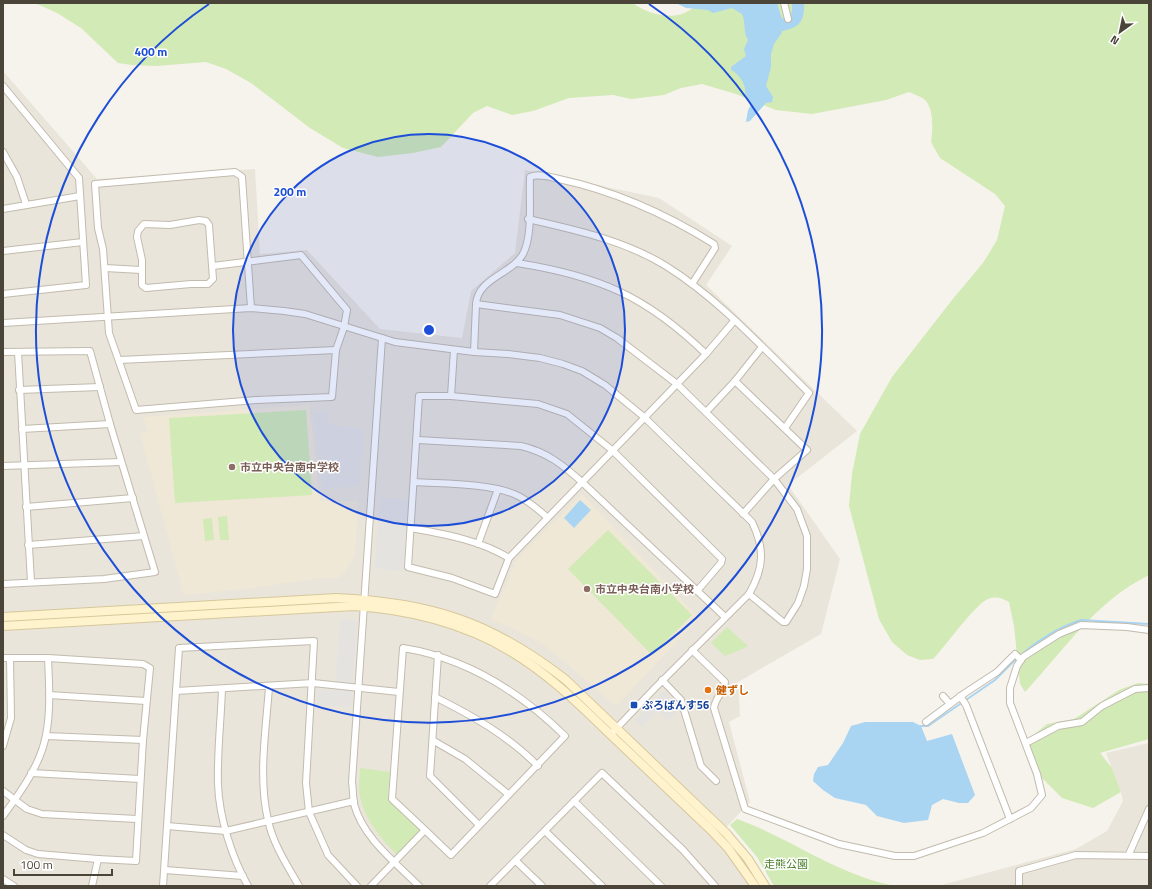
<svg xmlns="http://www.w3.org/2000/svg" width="1152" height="889" viewBox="0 0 1152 889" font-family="'Titillium Web','Noto Sans JP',sans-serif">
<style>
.residential{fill:#eae5da}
.education{fill:#efe8d6}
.green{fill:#d2eab5}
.parking{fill:#e5e3e0}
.water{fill:#a9d4f2}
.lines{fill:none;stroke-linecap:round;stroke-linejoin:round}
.stream{stroke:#a9d4f2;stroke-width:2}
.river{stroke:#a9d4f2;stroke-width:12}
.street-casing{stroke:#c2bbae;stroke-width:8}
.secondary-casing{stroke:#d6c79b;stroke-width:10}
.street{stroke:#fff;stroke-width:6}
.secondary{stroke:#fff3cd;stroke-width:8}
.ring{fill:none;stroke:#1d4ed8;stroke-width:2}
.education-dot{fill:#8d6e63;stroke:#fff;stroke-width:1.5}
.food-dot{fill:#e8710a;stroke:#fff;stroke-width:1.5}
.transit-dot{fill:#1a4fb4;stroke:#fff;stroke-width:1.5}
.labels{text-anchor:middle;stroke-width:3;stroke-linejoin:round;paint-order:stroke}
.education-label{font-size:11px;font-weight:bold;fill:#785e54;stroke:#fff;text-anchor:start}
.food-label{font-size:11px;font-weight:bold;fill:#c56008;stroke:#fff;text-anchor:start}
.transit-label{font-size:11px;font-weight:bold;fill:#164399;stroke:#fff;text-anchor:start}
.park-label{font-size:11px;fill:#4a7f2a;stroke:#fff}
.centre{fill:#1d4ed8;stroke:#fff;stroke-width:2}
.ring-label{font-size:12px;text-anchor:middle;font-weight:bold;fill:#1d4ed8;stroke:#fff;stroke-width:3;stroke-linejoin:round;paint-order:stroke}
</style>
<rect width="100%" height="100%" fill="#f6f3ec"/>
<g class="residential">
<path d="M3,71L97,179L255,169L260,254L307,250L380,329L462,338L471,291L515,253L525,170L659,198L732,246L706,285L857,431L788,485L840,559L821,634L738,682L740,716L729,722L750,802L722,832L760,886H3Z"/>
<path d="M1149,743V886H938L1076,849L1107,831L1123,801L1121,792L1106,753Z"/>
</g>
<g class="education">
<path d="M309,405L320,501H358L355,556L340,578H319L252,588L184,595L140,433L148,432L143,417Z"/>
<path d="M582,494L699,618L616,706L558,656L535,639L491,619L517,559Z"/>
</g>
<g class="green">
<path d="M35,3H633C644,12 664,18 678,15C686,14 694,7 700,3H1149V575C1096,601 1064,650 1025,692L1020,684L1014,626L1009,602C1002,598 996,596 988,599C976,603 945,647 933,659L920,660L907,655L892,642L879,619L849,506L852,474L860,434L892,377L952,300L983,263L997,240L1005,206L995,194L940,158L931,142C933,130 934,107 924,99C920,96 913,94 909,92L886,100L812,114L776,110L736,94L702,84L681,88L664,95L631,99L613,95L569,98L533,111L512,115L487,106L473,113L441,147L413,153L378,157L343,148L310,128L251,83L226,69L206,62L156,66L132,65L118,63L81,28L57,13Z"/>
<path d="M306,410L312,495L175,503L169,418Z"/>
<path d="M227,516L229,540H220L218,517Z"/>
<path d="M212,518L214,540L205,541L203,519Z"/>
<path d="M608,530L692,615L652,655L568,569Z"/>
<path d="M727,627L748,646H749L725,656L711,643Z"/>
<path d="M1138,683L1149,684V739L1100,753L1112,768L1121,792L1093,808L1062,798L1042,778L1025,742L1047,724L1074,719L1119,690Z"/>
<path d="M360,768L390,772L388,794L389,801L420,829L419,833L399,854H396C380,837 365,820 360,797C358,788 360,777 360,768Z"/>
<path d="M737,819C791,838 840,877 897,886H774L757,857L730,825Z"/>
</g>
<g class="parking">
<path d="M326,411L327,424L364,429L359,486L322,489L313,412Z"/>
<path d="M379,497L409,499L403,572L375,568Z"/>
<path d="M340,619L357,621L353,683L335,681Z"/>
<path d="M317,689L352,691L351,707L316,705Z"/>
<path d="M663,691L677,704V711L668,721L657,711L642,727L635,720Z"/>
</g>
<g class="water">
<path d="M676,3H777L784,26L781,34L774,44L771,54V67L766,86L773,97L772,102L766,103L750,121L746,122L748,110L751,105L745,93C747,85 738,73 731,70V67L746,56L744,49L748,40C743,32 746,23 742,14L732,8L713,13L708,10L686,8Z"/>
<path d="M580,500L591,510L574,528L564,518Z"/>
<path d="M865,722H913L921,726L927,741L952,734L975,795L968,803H959L943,799L932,805L928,820L904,823L877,816L866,805L835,798L823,790L813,781L814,774L818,767L828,765L843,743L851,726Z"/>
</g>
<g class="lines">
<g class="stream">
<path d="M1020,656C1037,641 1060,627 1081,620L1149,624"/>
<path d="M921,726H928L995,680L1017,658"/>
</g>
<path class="river" d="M769,30C782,20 800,30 798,3"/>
<defs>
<g id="street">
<path d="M784,3L788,19"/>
<path d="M3,86L79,178L86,285L3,294"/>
<path d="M3,152L17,177L26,204"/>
<path d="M3,209L80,196"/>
<path d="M528,219C575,230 624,240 666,266C719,299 764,349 809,393L785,428"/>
<path d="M199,220L206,221L209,225L213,279L208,284H191L146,288L142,285V260L137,237L138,231L144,224L170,225Z"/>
<path d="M3,251L83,242"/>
<path d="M517,263C599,276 646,296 706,354"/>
<path d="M213,266L301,255L347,310L344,327L336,350L332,397L256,400L136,410L109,333L103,249L98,228L95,184L235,172L242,177L251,308"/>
<path d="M105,268L141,270"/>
<path d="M476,304C478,278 512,274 523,254C533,235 529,200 530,177C538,173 550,177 559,179C615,191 666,214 714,244L715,248L692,284"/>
<path d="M3,323L251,308L284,311L305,314L395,342L474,352L508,354L540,358L563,364L582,371L605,385L644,417L752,522C765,549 764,568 749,594L655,688L611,734"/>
<path d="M382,338L352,782C353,789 353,797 354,804C363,838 395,862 419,886"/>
<path d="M454,350L451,396H419L408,567L452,578L495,594L509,558L706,354L734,321"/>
<path d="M3,352L90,351L110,424L155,572L104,579L3,584"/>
<path d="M18,352L31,582"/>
<path d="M474,352L476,304L560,315L600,328L617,338L677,384L774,479L797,509L807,536V569L804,586L798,603L786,622H783L749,594"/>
<path d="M119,360L336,350"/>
<path d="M735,381L807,450L774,479L743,514"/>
<path d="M19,390L100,387"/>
<path d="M451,396L538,404L567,414L612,450L722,559L721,563L697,591"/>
<path d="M706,412L735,381L762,347"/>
<path d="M22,429L110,424"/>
<path d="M418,440L521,446C547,452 563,465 583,483L725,617"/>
<path d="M3,466L121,462"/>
<path d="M414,482C444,484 487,483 514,494C527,499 537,509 547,517"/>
<path d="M26,507L133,498"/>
<path d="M411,528C444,534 480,540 509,558"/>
<path d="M478,544L498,489"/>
<path d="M28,545L144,536"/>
<path d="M692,650L725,682C724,692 715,698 714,708L745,809L839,844L895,856H914L983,833L1031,808L1042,795L1037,774L1010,703V688L1017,666L1023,657L1059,634L1081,625L1127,627L1149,630"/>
<path d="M438,655L430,776L479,825"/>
<path d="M3,658H48L143,664L150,668L143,740L136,861L98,859L92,886"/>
<path d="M662,680L681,700L701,766L716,781"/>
<path d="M269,687C266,730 258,777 268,820C273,844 287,865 299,886"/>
<path d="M222,689C221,720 217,752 218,784C219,817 232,858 248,886"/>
<path d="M49,695L146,701"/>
<path d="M943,696L950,704"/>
<path d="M960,696L966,705L1010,819"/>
<path d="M435,697C473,716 507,735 538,766"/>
<path d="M926,722L965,693L997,672L1015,654L1021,660"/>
<path d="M46,736L143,740"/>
<path d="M434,741L465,759L508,794"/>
<path d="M1026,743L1058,726L1082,722L1102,706L1135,689L1149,688"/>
<path d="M3,746L11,718L10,658"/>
<path d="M31,773L140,779"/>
<path d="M3,791L27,809L42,814L137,819"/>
<path d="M574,801L661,886"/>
<path d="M3,816C20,793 41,764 46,735C51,710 49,683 48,658"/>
<path d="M167,826L226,831L354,801"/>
<path d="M545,831L602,886"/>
<path d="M3,835L26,850L38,854L98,859"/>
<path d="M1129,854L1149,809"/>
<path d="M516,861L542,886"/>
<path d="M165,870L243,876"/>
<path d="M3,879L14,886"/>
<path d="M163,886L176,691"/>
<path d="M357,886L328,855L309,812L306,783L314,641L179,648L176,691L313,683L399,692"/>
<path d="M371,886L425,830L451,855L565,736C520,692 466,658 403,648L392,799L425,830"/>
<path d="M490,886L602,773L683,850L715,886"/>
<path d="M1019,886V871L1076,855L1149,856"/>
</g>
<g id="secondary">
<path d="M3,617L336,598C430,602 492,622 566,680L726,833L748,859L765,886"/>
<path d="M3,626L354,606C407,609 464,623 510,651C549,674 580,705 612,736C645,767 678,799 711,830L728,848L755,886"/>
</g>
</defs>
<use href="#street" class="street-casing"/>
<use href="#secondary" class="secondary-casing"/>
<use href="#street" class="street"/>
<use href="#secondary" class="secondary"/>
</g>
<circle cx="429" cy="330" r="196" fill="#1d4ed8" fill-opacity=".12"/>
<g class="ring">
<circle cx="429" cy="330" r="196"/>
<path d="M649 4A393 393 0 1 1 209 4"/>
</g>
<g class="education-dot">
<circle cx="232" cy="467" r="4"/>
<circle cx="587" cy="589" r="4"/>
</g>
<circle class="food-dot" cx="708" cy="690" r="4"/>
<rect class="transit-dot" x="630" y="701" width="8" height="8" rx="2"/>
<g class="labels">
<g class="education-label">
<text x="240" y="471">市立中央台南中学校</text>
<text x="595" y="593">市立中央台南小学校</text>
</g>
<g class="food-label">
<text x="716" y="694">健ずし</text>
</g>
<g class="transit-label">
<text x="642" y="709">ぷろばんす56</text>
</g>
<g class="park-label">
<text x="786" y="868">走熊公園</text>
</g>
</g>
<circle cx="429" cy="330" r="6" class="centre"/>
<g class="ring-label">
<text x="151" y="56">400 m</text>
<text x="290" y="196">200 m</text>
</g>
<rect width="1152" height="889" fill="none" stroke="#4b4439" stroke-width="8"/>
<g transform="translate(1120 32) rotate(213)" stroke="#ffffff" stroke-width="3" paint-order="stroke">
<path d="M0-3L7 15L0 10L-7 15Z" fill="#4b4439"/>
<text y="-6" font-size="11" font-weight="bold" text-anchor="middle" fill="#4b4439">N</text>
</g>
<path d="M14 869v6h98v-6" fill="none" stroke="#4b4439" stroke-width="2"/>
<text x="20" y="869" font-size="12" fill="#4b4439" stroke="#ffffff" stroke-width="3" paint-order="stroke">100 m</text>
</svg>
